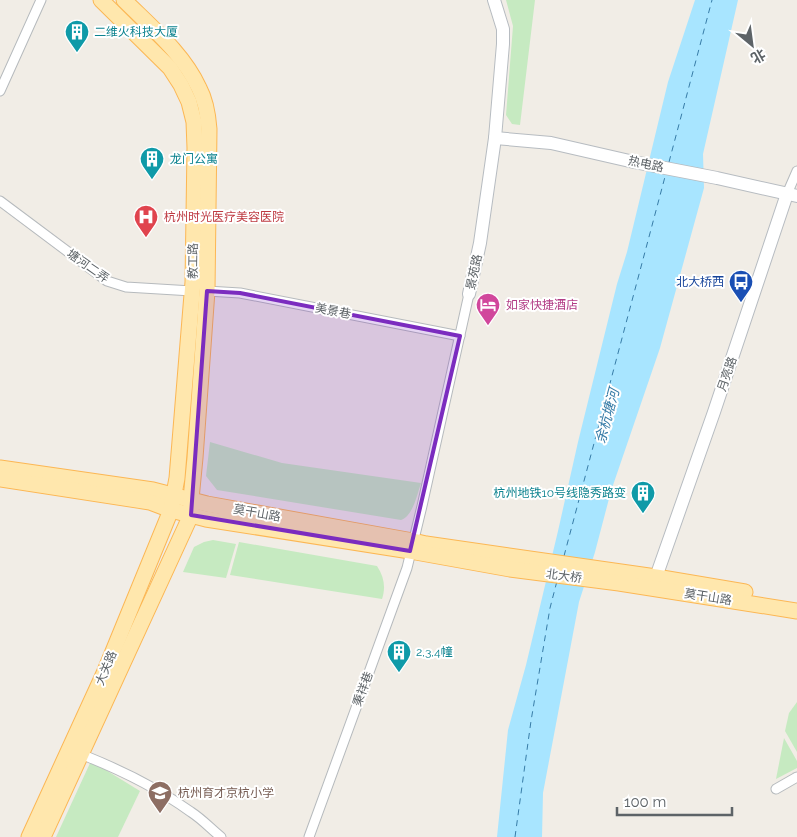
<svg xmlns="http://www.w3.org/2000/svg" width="797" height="837" viewBox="0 0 797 837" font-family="Raleway,'Noto Sans SC',sans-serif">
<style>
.green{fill:#c6eac1}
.water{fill:#a8e5ff}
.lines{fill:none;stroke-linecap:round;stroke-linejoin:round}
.ferry{stroke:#377ca7;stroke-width:1;stroke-dasharray:6 5;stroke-linecap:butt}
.street-casing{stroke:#b6babd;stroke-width:11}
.secondary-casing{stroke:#b7bcc1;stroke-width:14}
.primary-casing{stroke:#fcb754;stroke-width:17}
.street{stroke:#fff;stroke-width:9}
.secondary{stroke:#fff;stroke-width:12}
.primary{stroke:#ffe7ad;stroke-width:15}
.marked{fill:#7b2cbf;fill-opacity:0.2;stroke:#7b2cbf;stroke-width:4;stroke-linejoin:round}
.labels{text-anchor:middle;stroke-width:4;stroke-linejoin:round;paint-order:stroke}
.culture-label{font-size:12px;fill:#0d838f;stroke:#fff;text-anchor:start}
.street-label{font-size:12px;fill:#5d6367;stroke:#fff}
.health-label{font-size:12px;fill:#be3a42;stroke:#fff;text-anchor:start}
.transit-label{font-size:12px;fill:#164399;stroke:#fff;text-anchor:end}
.hotel-label{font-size:12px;fill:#b23c85;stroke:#fff;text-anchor:start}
.education-label{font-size:12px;fill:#785e54;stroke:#fff;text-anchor:start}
.water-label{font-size:14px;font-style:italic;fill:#377ca7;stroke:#fff}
</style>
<rect width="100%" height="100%" fill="#f1ede6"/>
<g class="green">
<path d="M506,0H535L520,125L512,124L506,115L513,26Z"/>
<path d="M210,442L282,463L421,483C417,495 413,516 401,520L217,490L206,476Z"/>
<path d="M213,540L236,544L226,578L183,572L194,547L204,542Z"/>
<path d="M239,542L377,566C384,577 386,587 382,599L230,575Z"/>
<path d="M797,702V752L785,731L789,713Z"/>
<path d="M784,738L797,761V768L776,779Z"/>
<path d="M91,761L140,791L118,837H56Z"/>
</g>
<path class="water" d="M695,0H738L703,154L704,188L660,348L611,491L595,552L579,602L543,793L542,837H497L508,730L526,665L558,531L578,442L617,284L627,252L668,82Z"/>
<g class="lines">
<g class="ferry">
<path d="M669,162L712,0"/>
<path d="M564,556L666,173"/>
<path d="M515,837L531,721L550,608L557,581"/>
</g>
<defs>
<g id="street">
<path d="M0,91L41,0"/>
<path d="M787,194L797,171"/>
<path d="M0,201L107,281L126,287L192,291"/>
<path d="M207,291L240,293L460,336"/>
<path d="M88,757C125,772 159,789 191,812C202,819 211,829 221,837"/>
<path d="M776,789L797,777"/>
<path d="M309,837L407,568L422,506L469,294"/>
</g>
<g id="secondary">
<path d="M495,138L551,143L634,162L717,178L797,196"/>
<path d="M469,294L480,243L495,138L503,44V29L494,0"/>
<path d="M656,577L714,412L787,194"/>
</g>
<g id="primary">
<path d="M0,468L153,490L207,504L413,541L426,544L656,577L745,592"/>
<path d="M0,479L150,502L171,510L206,519L410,551L510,569L619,583L797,611"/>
<path d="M29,837L105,671L171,510L177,478L193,282L195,148L194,122L189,102L181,85L170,68L101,0"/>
<path d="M43,837L191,515V499L195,458L207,291L209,129C208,115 206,101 199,88C183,53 151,27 124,0"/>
</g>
</defs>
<use href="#street" class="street-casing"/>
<use href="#secondary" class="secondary-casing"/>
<use href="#primary" class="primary-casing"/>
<use href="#street" class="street"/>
<use href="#secondary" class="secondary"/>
<use href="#primary" class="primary"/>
</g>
<path class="marked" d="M207,291L240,293L460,336L410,551L191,515Z"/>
<defs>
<symbol id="building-pin" viewBox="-11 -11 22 30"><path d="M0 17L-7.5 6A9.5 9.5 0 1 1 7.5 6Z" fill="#0f9aa8" stroke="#fff"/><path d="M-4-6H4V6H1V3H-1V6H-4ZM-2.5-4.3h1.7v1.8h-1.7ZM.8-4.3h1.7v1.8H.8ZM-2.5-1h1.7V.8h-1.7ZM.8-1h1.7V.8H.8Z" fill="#fff"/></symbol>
<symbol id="hospital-pin" viewBox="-11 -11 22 30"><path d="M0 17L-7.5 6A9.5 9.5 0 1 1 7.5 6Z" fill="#e0444e" stroke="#fff"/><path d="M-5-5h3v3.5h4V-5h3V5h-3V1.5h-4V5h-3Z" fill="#fff"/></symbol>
<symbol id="bus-pin" viewBox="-11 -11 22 30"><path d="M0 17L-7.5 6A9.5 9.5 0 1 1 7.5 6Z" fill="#1a4fb4" stroke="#fff"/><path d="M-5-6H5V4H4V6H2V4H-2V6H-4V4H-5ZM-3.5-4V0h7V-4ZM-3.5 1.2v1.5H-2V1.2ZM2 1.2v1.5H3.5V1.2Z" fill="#fff"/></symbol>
<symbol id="hotel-pin" viewBox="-11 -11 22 30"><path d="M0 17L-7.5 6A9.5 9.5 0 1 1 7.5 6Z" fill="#d1479c" stroke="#fff"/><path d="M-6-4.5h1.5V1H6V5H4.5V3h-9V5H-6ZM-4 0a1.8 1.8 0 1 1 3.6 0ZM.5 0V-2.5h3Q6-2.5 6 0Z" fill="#fff"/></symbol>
<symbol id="school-pin" viewBox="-11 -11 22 30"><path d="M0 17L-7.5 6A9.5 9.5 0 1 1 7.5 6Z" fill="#8d6e63" stroke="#fff"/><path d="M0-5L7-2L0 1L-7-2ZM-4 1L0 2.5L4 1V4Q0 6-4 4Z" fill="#fff"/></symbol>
</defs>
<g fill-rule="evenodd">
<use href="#building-pin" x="63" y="18" width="28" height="38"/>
<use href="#building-pin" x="138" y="145" width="28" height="38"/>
<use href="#hospital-pin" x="132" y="203" width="28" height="38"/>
<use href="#bus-pin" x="727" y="268" width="28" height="38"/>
<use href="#hotel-pin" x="474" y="291" width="28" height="38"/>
<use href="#building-pin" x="629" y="479" width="28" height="38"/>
<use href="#building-pin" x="385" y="638" width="28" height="38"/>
<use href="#school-pin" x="146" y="779" width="28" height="38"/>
</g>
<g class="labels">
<g class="culture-label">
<text x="94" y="36">二维火科技大厦</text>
<text x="170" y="163">龙门公寓</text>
<text x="626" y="497" text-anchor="end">杭州地铁10号线隐秀路变</text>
<text x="416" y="656">2,3,4幢</text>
</g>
<g class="street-label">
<text transform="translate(646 164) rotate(12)" y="4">热电路</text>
<text transform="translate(193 261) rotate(-89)" y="4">教工路</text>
<text transform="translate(88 266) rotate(35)" y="4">塘河二弄</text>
<text transform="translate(474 272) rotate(-78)" y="4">景苑路</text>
<text transform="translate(333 311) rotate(11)" y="4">美景巷</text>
<text transform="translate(727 374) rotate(-71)" y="4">月亮路</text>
<text transform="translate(257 513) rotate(10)" y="4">莫干山路</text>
<text transform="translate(564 576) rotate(8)" y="4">北大桥</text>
<text transform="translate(708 597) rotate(9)" y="4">莫干山路</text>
<text transform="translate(106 668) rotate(-67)" y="4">大关路</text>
<text transform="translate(363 689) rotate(-70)" y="4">秉祥巷</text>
</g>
<g class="health-label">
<text x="164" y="221">杭州时光医疗美容医院</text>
</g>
<g class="transit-label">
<text x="724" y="286">北大桥西</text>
</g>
<g class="hotel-label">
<text x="506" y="309">如家快捷酒店</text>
</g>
<g class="education-label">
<text x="178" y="797">杭州育才京杭小学</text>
</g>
<g class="water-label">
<text transform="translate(607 416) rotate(-75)" y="5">余杭塘河</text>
</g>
</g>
<g transform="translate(752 45) rotate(151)" stroke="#ffffff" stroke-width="4" paint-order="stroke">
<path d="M0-4L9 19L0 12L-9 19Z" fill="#5d6367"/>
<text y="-8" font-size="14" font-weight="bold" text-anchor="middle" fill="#5d6367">北</text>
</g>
<path d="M617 807v8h115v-8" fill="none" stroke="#5d6367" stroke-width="2.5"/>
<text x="624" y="807" font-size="15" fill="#5d6367" stroke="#ffffff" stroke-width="4" paint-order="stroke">100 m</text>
</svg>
